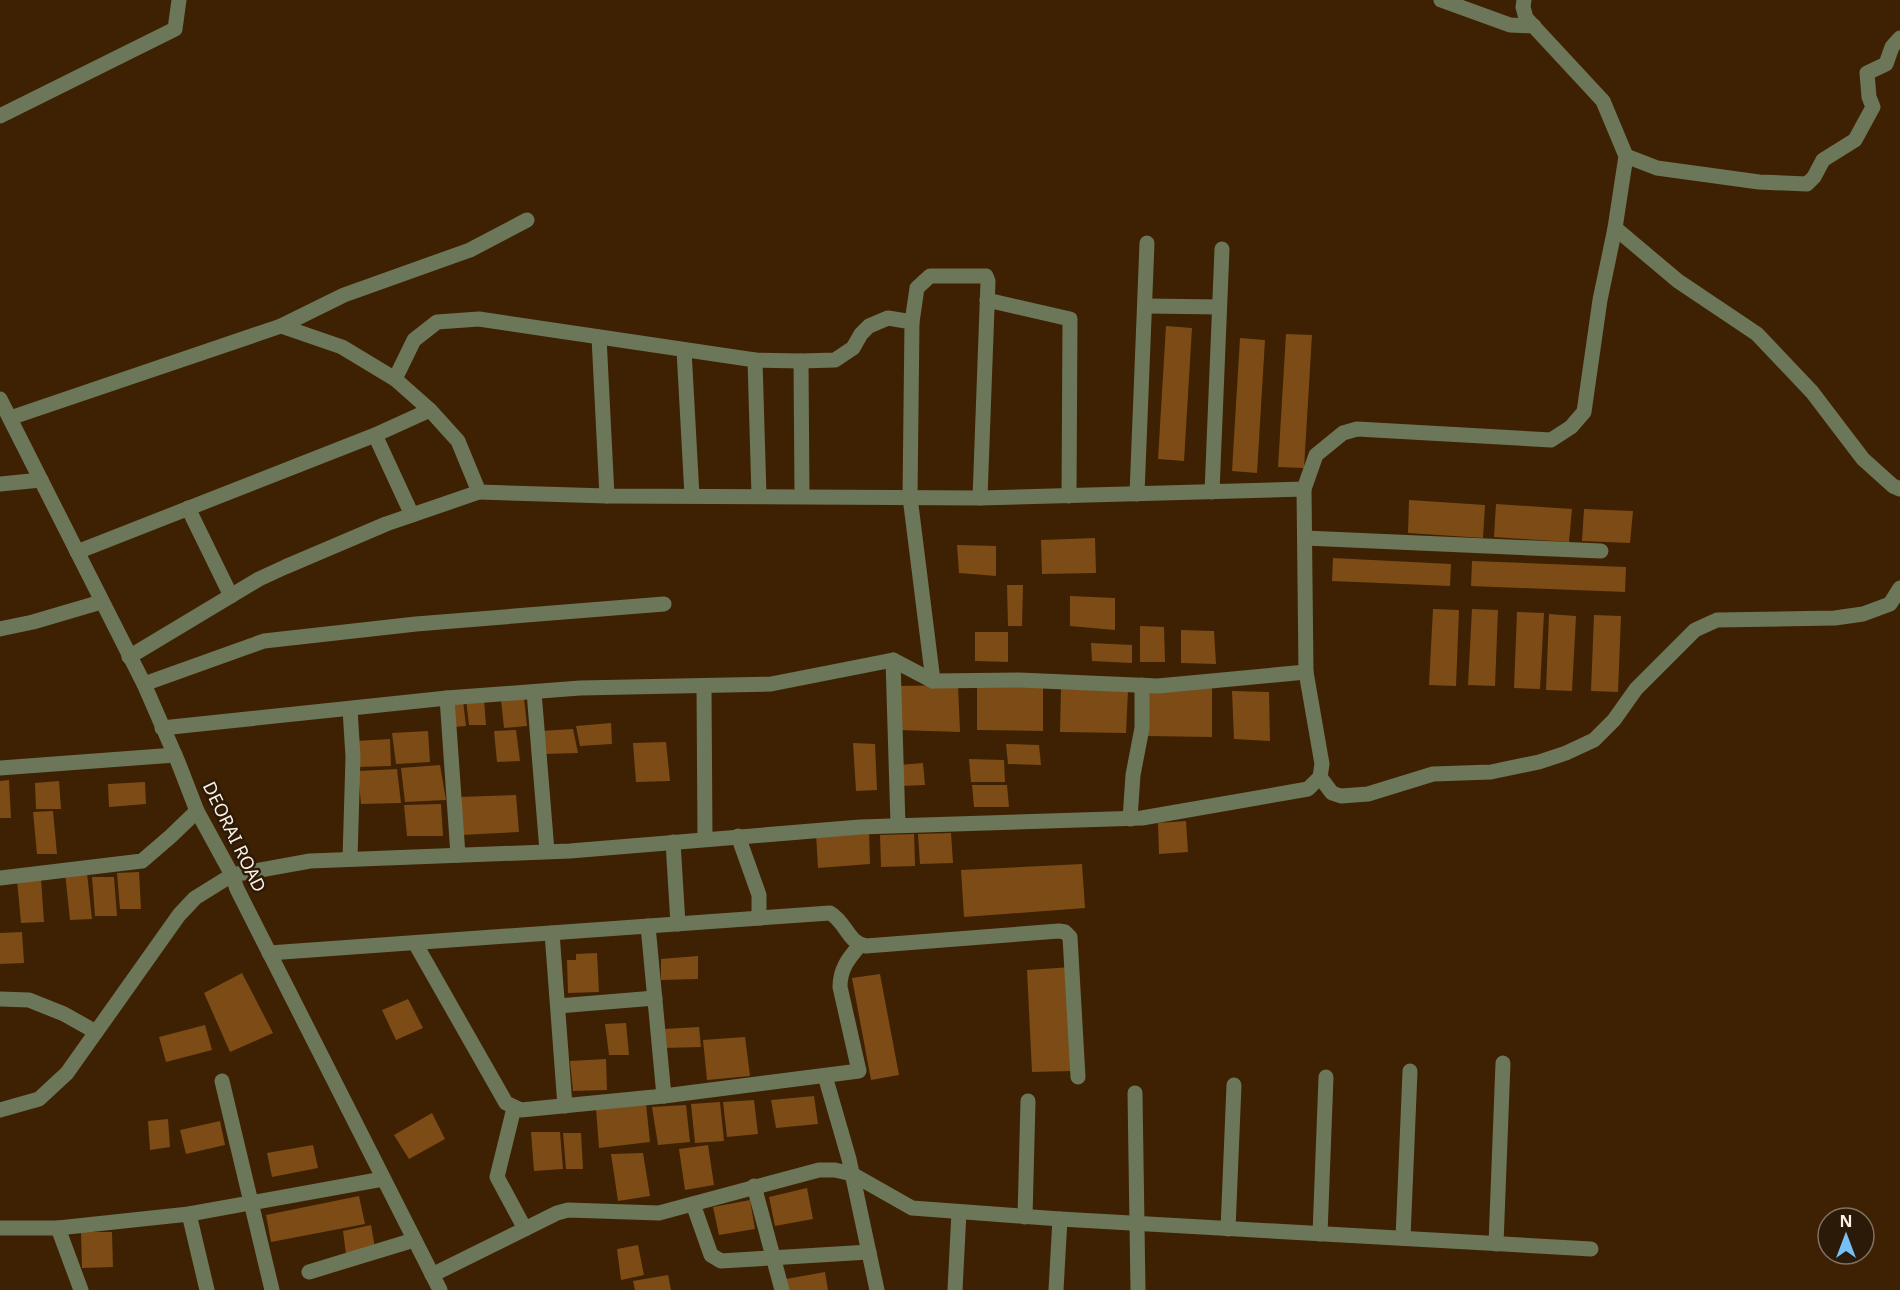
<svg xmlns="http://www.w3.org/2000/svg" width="1900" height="1290" viewBox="0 0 1900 1290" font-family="'Noto Sans',sans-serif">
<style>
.building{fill:#7d4b15}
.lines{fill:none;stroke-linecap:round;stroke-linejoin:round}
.minor{stroke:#6c7658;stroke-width:15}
.labels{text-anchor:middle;stroke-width:5;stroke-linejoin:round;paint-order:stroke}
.street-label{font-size:18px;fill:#fdf0e5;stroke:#2c1a09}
</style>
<rect width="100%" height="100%" fill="#3d2102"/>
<g class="building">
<path d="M1166,326L1192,328L1184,461L1158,459Z"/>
<path d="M1286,334L1312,335L1304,468L1278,467Z"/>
<path d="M1240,338L1265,340L1257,473L1232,471Z"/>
<path d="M1409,500L1485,505L1483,538L1408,533Z"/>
<path d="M1496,504L1572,509L1569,542L1494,537Z"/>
<path d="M1584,509L1633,511L1630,543L1582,541Z"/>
<path d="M1095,538L1096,573L1042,574L1041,540Z"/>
<path d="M957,545L996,546V576L959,573Z"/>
<path d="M1333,558L1451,564L1450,586L1332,581Z"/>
<path d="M1472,561L1626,567L1625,592L1471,586Z"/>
<path d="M1007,585H1023L1022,626H1008Z"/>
<path d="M1070,596L1115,598V630L1070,626Z"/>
<path d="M1433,609L1459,610L1456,686L1429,685Z"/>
<path d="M1472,609L1498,610L1495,686L1468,685Z"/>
<path d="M1517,612L1544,613L1540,689L1514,688Z"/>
<path d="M1549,614L1576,616L1572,691L1546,690Z"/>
<path d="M1594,615L1621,616L1618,692L1591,691Z"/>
<path d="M1140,626L1164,627L1165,662H1140Z"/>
<path d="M1181,630L1214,631L1216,664L1181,663Z"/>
<path d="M975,632H1008V662L975,661Z"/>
<path d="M1091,643L1132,645V663L1092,661Z"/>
<path d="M958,685L960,732L898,730L896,686Z"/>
<path d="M977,686L1043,687V731L977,730Z"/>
<path d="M1212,688V737L1147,736V690Z"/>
<path d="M1061,689L1128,691L1126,733L1060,732Z"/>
<path d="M1232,691L1269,692L1270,741L1234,739Z"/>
<path d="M524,698L527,726L504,728L501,700Z"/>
<path d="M466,700H484L486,725H469Z"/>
<path d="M463,701L466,726L453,727L450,703Z"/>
<path d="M611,723L612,744L580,746L576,726Z"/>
<path d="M573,729L578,753L545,754L541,731Z"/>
<path d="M516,730L520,761L497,762L494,731Z"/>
<path d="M428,731L430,762L396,764L392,733Z"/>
<path d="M390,739L391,766L358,767L356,741Z"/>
<path d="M666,742L670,781L636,782L633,743Z"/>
<path d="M853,743L875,744L877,790L856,791Z"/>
<path d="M1006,744L1039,745L1041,765L1008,764Z"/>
<path d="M969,759L1004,760L1005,782H971Z"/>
<path d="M923,763L925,785L900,786L899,765Z"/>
<path d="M440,765L446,800L405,802L401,768Z"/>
<path d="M397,769L401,803L361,804L358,771Z"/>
<path d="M9,780L11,818H0V781Z"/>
<path d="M59,781L61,809H36L35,783Z"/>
<path d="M145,782L146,804L109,807L108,784Z"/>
<path d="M972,785H1007L1009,807H974Z"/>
<path d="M516,795L519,832L461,835L458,797Z"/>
<path d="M441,804L443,836H407L404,805Z"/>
<path d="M53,811L57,854H37L33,812Z"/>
<path d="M1186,821L1188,852L1159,854L1158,823Z"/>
<path d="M869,830L870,864L818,868L816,833Z"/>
<path d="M951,833L953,863L920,864L918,834Z"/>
<path d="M914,834L915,866L881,867L880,835Z"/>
<path d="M1082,864L1085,908L964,917L961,870Z"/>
<path d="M139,872L141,909H120L117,873Z"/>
<path d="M65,873H87L92,919L70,920Z"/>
<path d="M92,877H114L117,916H95Z"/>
<path d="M41,879L44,922L21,923L17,880Z"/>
<path d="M22,932L24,963L0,964V933Z"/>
<path d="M597,953L599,992L568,993L567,960H576V954Z"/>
<path d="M698,956V979L661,980V959Z"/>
<path d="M1072,967L1073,1071L1032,1072L1027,970Z"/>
<path d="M242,973L273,1033L230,1052L204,993Z"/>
<path d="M880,974L899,1075L871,1080L852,978Z"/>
<path d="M408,999L423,1028L396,1040L382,1010Z"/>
<path d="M626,1023L629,1055H609L605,1024Z"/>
<path d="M205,1025L212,1050L166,1062L159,1037Z"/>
<path d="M699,1027L701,1047L664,1048L663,1029Z"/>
<path d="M745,1037L750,1076L707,1080L703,1040Z"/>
<path d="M606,1059L607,1090L573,1091L570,1061Z"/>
<path d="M814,1096L818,1124L776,1128L771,1100Z"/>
<path d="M754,1100L758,1134L727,1137L723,1102Z"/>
<path d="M720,1102L724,1141L695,1143L691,1104Z"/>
<path d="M646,1104L650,1142L599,1148L596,1108Z"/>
<path d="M686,1105L690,1142L658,1145L652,1107Z"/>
<path d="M432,1113L445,1139L409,1159L394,1135Z"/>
<path d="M168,1119L170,1147L150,1150L148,1121Z"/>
<path d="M220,1121L225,1145L186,1154L180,1130Z"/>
<path d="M531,1132H560L563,1169L534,1171Z"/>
<path d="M563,1133H581L583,1169H566Z"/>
<path d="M313,1145L318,1168L272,1177L267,1153Z"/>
<path d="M708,1145L714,1185L685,1190L679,1149Z"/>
<path d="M643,1153L650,1196L618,1201L611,1154Z"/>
<path d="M807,1188L813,1219L775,1226L769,1197Z"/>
<path d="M359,1196L365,1224L271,1242L266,1215Z"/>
<path d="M750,1200L755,1229L719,1235L713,1207Z"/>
<path d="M371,1225L375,1248L346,1254L343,1231Z"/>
<path d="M81,1232H112L113,1267L82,1268Z"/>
<path d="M638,1245L644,1275L621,1280L617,1249Z"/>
<path d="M825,1272L828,1290H788L786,1279Z"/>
<path d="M668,1275L671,1290H635L633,1281Z"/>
</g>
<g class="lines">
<g class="minor">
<path d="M1441,0L1510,25L1534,26"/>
<path d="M0,116L175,29L179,0"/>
<path d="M1626,156L1657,168L1759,182L1807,184L1814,177L1823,160L1855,140L1873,107L1869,97L1867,73L1886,64L1892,47L1900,38"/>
<path d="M1615,228L1678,281L1757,334L1812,392L1863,459L1893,486L1900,489"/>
<path d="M987,300L1070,319L1069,496"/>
<path d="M1146,306L1219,307"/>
<path d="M912,322L917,288L930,276H986L988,281L980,498"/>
<path d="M281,326L342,347L395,379L414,340L437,322L479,319L755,360L801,361L835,360L853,348L861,334L869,326L888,318L912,322L910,497L933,681"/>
<path d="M599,337L607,496"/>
<path d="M684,350L692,496"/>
<path d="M755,360L759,496"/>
<path d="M801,361L802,496"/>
<path d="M395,379L430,410"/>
<path d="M0,399L144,684L178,762L197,811L232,875L237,889L440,1290"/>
<path d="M10,418L281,326L344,295L470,250L527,220"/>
<path d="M375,435L412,515"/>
<path d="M0,484L41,480"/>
<path d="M1212,492L1222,249"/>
<path d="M1137,494L1147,243"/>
<path d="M188,508L231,596"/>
<path d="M1305,538L1601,551"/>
<path d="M77,552L375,435L430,410L458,441L479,492L607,496L980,498L1304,489"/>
<path d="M0,629L33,622L101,602"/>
<path d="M129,657L259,579L285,567L386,524L479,492"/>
<path d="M893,660L898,825"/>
<path d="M144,684L264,641L416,624L664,604"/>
<path d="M704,686L705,839"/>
<path d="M534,692L547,851"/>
<path d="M447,698L458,855"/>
<path d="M350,709L353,757L350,859"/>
<path d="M162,728L447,698L580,688L771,684L893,660L933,681L1019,680L1158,686L1306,672"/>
<path d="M0,768L175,755"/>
<path d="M1320,777L1332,793L1341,796L1368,794L1433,774L1491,772L1539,762L1566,753L1594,740L1614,720L1636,689L1695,630L1717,620L1835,618L1863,614L1890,604L1900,588"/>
<path d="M1130,819L1133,775L1142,728V685"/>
<path d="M738,836L759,895V918"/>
<path d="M673,842L678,924"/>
<path d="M0,878L142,861L171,836L197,811"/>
<path d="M648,926L664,1096"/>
<path d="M552,933L565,1106"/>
<path d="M415,943L506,1103L521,1110L664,1096L859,1071L840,987C840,969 848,959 860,945"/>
<path d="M269,953L830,913C846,922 848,943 866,946L1059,931L1065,932L1070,937L1078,1077"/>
<path d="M0,999L29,1000L64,1014L96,1032"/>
<path d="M558,1006L655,998"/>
<path d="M825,1076L849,1159L877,1290"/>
<path d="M222,1081L272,1290"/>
<path d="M1135,1093L1138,1290"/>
<path d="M514,1108L497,1177L525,1229"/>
<path d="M0,1110L39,1099L67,1073L179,915L195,898L232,875L310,861L570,851L860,827L1142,818L1308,789L1320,777L1322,764L1306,672L1304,489L1316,455L1343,433L1357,429L1551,440L1571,427L1584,412L1600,300L1615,228L1626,156L1603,101L1526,18L1523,7L1524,0"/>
<path d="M754,1186L782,1290"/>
<path d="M693,1204L711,1255L721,1261L869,1252"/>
<path d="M189,1214L207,1290"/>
<path d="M1025,1217L1028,1101"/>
<path d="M0,1228H58L189,1214L383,1179"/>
<path d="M58,1228L81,1290"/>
<path d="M1228,1229L1234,1085"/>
<path d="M1320,1234L1326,1077"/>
<path d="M1403,1238L1410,1071"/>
<path d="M1496,1244L1503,1063"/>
<path d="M309,1272L414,1240"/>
<path d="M432,1275L557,1213L568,1210L659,1213L819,1170H835L852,1174L912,1208L1060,1219L1591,1249"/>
<path d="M955,1290L959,1212"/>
<path d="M1056,1290L1060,1219"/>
</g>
</g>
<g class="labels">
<g class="street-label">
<text transform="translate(234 837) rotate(64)" y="6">DEORAI ROAD</text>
</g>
</g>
<g transform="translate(1846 1236)"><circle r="28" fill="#2c1a09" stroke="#807061" stroke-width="1.5"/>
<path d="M0-4.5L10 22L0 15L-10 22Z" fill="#77bff7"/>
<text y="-9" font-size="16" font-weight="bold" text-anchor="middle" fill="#fdf0e5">N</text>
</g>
</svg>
